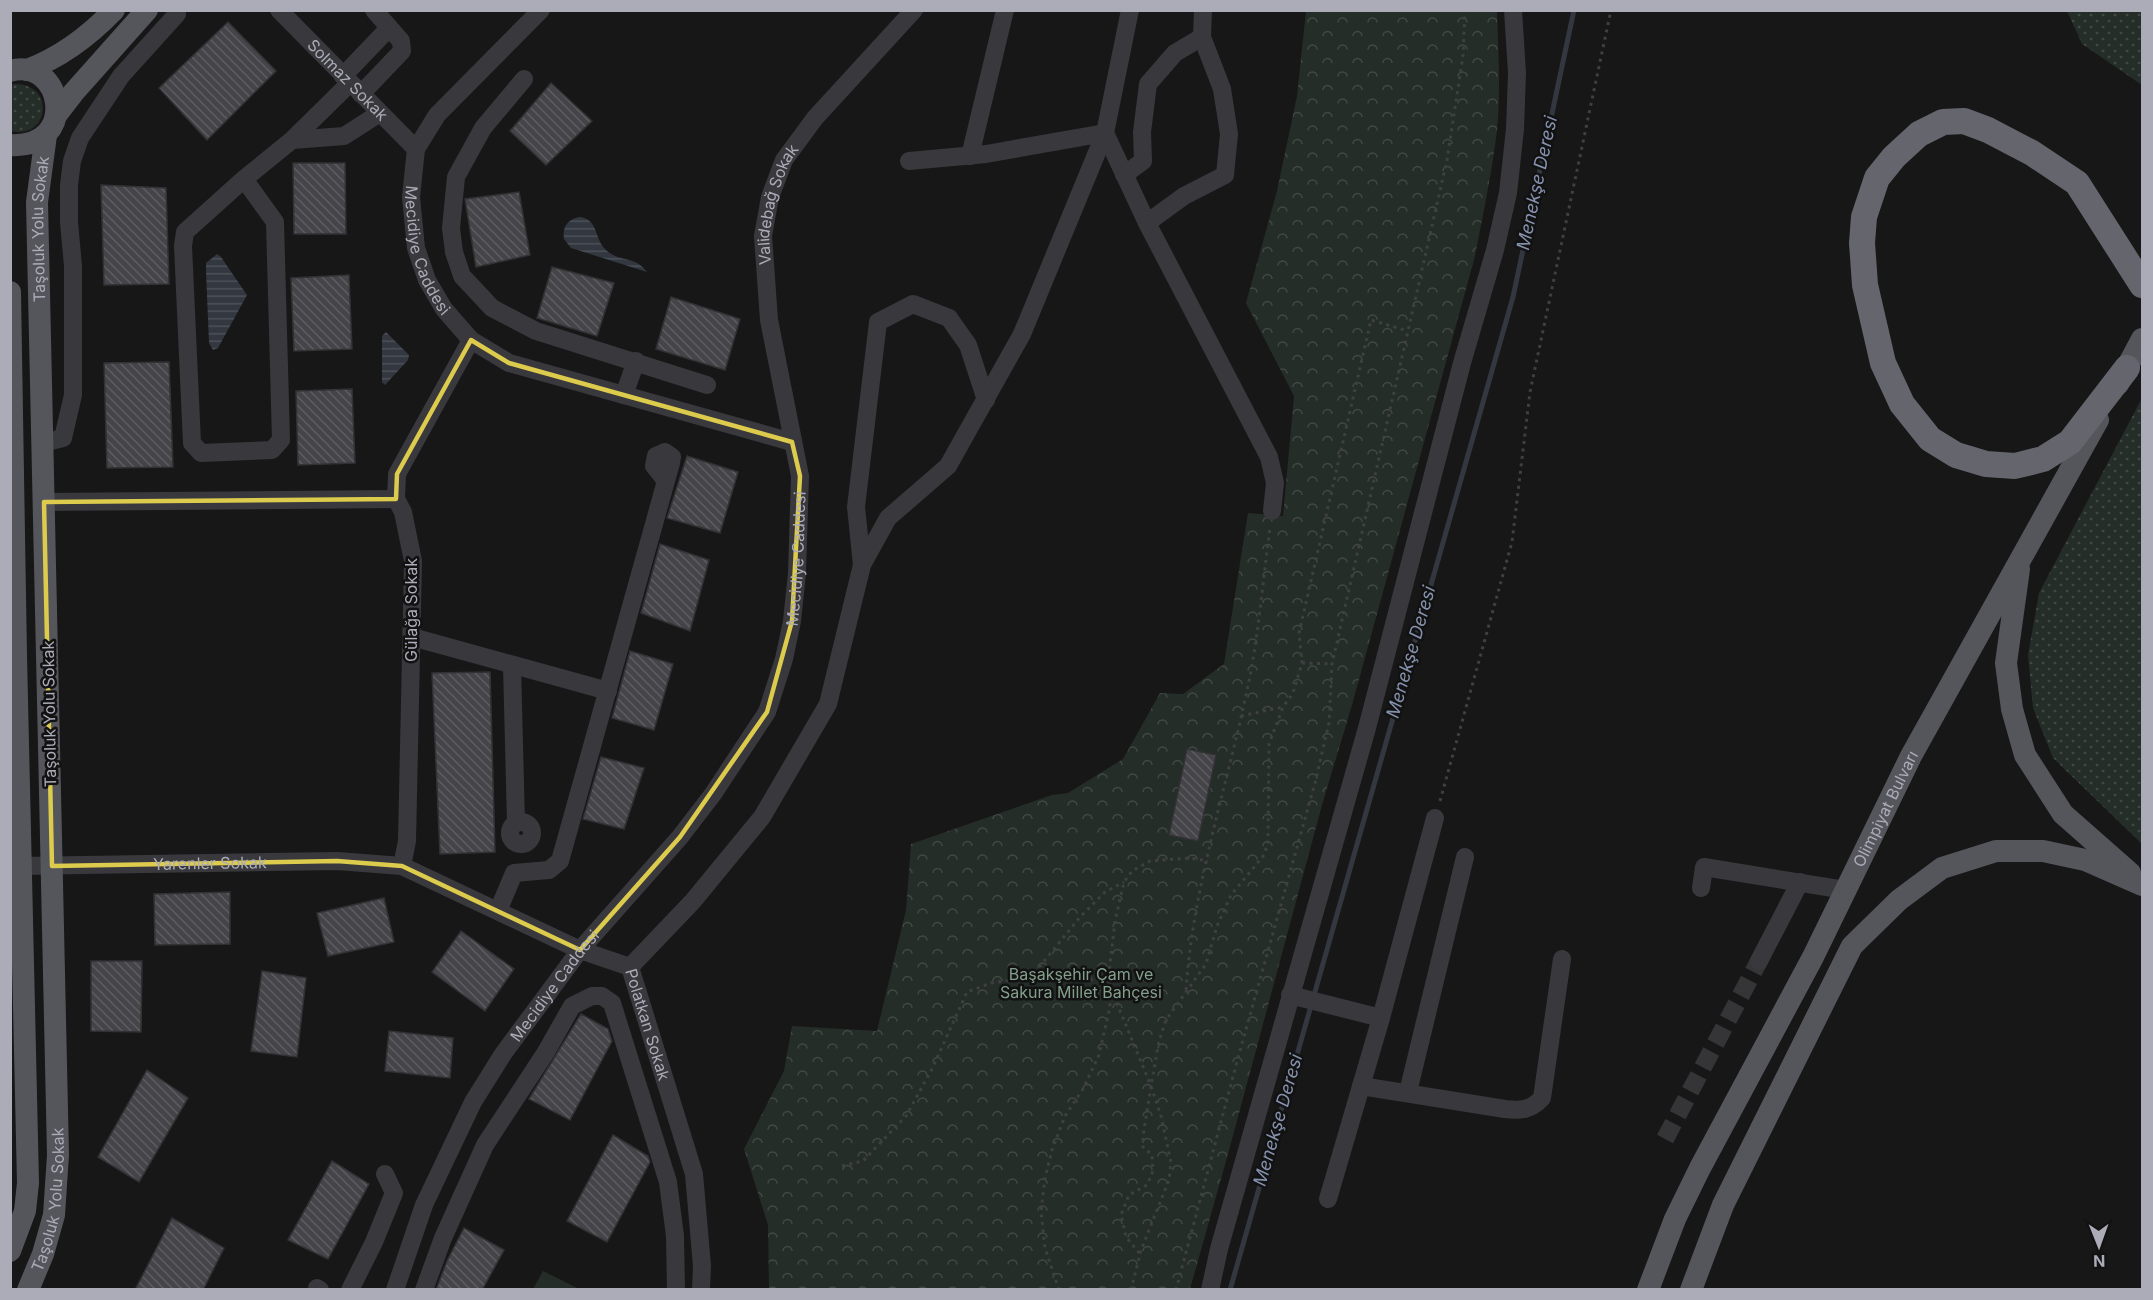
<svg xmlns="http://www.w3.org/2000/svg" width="2153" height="1300" viewBox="0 0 2153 1300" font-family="Inter,sans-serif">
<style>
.grass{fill:url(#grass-dots)}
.park{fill:url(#park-crowns)}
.pitch{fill:#252d28}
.water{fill:url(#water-rules)}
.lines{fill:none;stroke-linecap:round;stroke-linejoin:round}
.stream{stroke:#323740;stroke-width:5}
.building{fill:url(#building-back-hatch);stroke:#323134;stroke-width:1.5}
.minor-tunnel{stroke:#353538;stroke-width:18;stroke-dasharray:18 9;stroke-linecap:butt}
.path{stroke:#3f3f44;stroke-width:3;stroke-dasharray:3 4.5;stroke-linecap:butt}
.minor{stroke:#39383d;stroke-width:18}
.major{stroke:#55555c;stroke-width:22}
.highway{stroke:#65656d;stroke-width:26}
.marked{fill:none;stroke:#dccb4c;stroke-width:4.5;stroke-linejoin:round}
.labels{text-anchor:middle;stroke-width:5;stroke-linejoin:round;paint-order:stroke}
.street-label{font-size:16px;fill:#abacb7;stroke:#121213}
.park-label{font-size:16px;fill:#849f8c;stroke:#121213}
.water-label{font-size:18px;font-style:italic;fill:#8692ad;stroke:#121213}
</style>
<defs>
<pattern id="grass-dots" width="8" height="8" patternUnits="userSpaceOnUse" patternTransform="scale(1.5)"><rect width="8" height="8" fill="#252d28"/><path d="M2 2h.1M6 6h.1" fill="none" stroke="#424945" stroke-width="1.8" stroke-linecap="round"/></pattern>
<pattern id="park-crowns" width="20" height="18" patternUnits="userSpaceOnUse" patternTransform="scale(1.5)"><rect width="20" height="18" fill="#252d28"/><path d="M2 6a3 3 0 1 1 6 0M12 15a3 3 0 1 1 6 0" fill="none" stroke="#424945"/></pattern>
<pattern id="water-rules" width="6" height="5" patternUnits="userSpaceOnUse" patternTransform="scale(1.5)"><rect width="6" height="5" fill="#323740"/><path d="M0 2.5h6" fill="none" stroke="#4d5159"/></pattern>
<pattern id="building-back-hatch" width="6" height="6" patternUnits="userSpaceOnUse" patternTransform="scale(1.5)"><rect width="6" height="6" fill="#454448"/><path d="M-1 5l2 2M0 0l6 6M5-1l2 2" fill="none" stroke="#5d5c60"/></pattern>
</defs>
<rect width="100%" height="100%" fill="#171718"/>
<g class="grass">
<path d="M2067,11H2142V85L2082,44Z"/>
<path d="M13,84C56,82 50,140 11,131V85Z"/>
<path d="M2142,398V844L2053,758L2033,708L2028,655L2039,593Z"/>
</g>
<path class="park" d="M1306,11H1497C1498,50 1501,90 1497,130C1492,172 1483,214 1475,256L1352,705L1322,805L1228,1154L1190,1289H769L768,1225L744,1149L784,1071L792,1026L877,1031L906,910L911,844L1052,795L1068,793L1123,759L1160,693L1183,694L1224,664L1248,513L1283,516L1294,396L1246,303L1277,191L1297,96Z"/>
<path class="pitch" d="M543,1271L579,1289H533Z"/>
<g class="water">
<path d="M581,217C599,221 594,239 606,250C620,263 635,255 647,272L571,248L564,239C562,227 568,218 581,217Z"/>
<path d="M217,254L221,257L247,295L218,348L213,350L209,343L206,271V263Z"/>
<path d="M386,332L409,355L408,360L385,385L382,382V336Z"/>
</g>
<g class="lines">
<path class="stream" d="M1230,1290L1513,297L1574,10"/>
</g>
<g class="building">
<path d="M228,22L276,71L207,140L159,88Z"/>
<path d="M551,83L592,121L546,165L510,131Z"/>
<path d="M293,163H345L346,234H294Z"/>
<path d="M101,185L166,188L169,284L104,285Z"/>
<path d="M519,192L530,255L476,267L465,199Z"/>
<path d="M552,267L614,283L597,336L537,318Z"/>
<path d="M349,275L352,349L294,351L291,278Z"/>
<path d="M671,297L740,319L725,370L656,349Z"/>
<path d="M169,362L173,467L107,468L104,363Z"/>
<path d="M352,389L355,463L298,465L296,391Z"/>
<path d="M687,456L738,472L720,533L667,518Z"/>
<path d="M660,544L709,560L690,631L641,613Z"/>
<path d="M630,651L673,664L654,730L612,718Z"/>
<path d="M490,672L495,852L440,854L432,673Z"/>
<path d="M1187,749L1216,755L1198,841L1169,835Z"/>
<path d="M601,757L644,768L624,829L583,819Z"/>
<path d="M230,892V944L155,945L154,894Z"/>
<path d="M384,898L394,942L328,956L317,913Z"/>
<path d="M461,931L514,969L485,1011L432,972Z"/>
<path d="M91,961H142L141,1032L91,1031Z"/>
<path d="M262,971L306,978L297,1057L251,1051Z"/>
<path d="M581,1014L608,1029L612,1041L570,1120L529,1099Z"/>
<path d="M389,1031L453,1038L450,1078L385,1071Z"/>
<path d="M147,1070L188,1098L139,1182L98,1157Z"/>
<path d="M613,1135L648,1156L650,1162L607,1242L567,1221Z"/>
<path d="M332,1161L369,1184L328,1259L288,1240Z"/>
<path d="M172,1218L224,1248L203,1290H135Z"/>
<path d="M464,1228L504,1250L482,1290H436L447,1261Z"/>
</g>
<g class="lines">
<path class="minor-tunnel" d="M1665,1139L1759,961"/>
<g class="path">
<path d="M1302,663L1332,664"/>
<path d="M1241,716L1283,707"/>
<path d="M1440,801L1512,542L1530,392L1611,10"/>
<path d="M1111,989L1151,1086L1143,1136V1147L1152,1155L1153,1171L1147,1185L1129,1195L1121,1215L1126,1237L1140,1254"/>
<path d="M1186,990C1193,885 1228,784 1249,681C1259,631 1263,579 1270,528"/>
<path d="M842,1166L863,1161L906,1116L932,1069L967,992L991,983L1025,978L1041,965L1080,917L1105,892L1124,882"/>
<path d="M1059,1290L1045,1248L1041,1211L1045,1178L1052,1150L1065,1116L1083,1089L1099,1055L1110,1007L1109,973L1115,921L1124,882L1132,871L1150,861L1190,858L1208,861"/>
<path d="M1131,1290L1141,1250L1169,1180L1171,1162L1161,1116L1151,1086L1159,1041L1166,1020L1206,964L1217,926L1231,895L1264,855L1268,842L1269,744L1283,707L1293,693L1302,663L1299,633L1371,320L1408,331"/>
<path d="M1176,1290L1238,1058L1315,783L1329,723L1332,664L1447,160L1463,56L1465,10"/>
</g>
<g class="minor">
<path id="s1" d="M279,10L416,149"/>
<path id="s2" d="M541,10L437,115L416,149L411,197L416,248L427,280L444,309L471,340L509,363L792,442"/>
<path d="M343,76L389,28"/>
<path d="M524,79L483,128L456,177L451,228L454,252L462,276L492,308L536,331L707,385"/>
<path d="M361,94L402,51L401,41L374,10"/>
<path d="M292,140L344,136L380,113"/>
<path d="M970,156L1005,10"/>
<path d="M909,161L986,154L1105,133L1147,223L1269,457L1275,483L1272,511"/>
<path d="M1124,175L1143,161L1142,132L1148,84L1175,53L1202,37"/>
<path d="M244,179L185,232L183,246L192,443L201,453L272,450L281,440L275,222L244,179L292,140L350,83"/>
<path d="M1147,223L1184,196L1225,175L1229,134L1222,89L1202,37L1203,10"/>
<path d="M624,395L636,361"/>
<path d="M43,443L63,438L73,395V266L69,222V185L72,161L80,138L121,76L177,14L176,10"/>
<path d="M44,502L396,499"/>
<path d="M862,565L856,507L878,322L913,304L949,318L968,345L986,400"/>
<path d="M412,637L608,691"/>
<path d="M512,665L516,823"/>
<circle cx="521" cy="833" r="11"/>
<path id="s3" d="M20,866L337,861L402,866L580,950L630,967L694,1174L702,1266L701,1290"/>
<path d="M402,866L407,841L413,561L403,512L396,499L397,474L471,340"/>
<path d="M1701,888L1704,867L1845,890"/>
<path d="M498,911L514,873L549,870L560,861L671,463L672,457L665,452L656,456L654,466L666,481"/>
<path d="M1759,961L1800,882"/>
<path d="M630,967L693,901L762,817L828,704L862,565L888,518L948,466L1022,334L1105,133L1130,10"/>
<path d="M1290,995L1381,1018"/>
<path d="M1361,1086L1505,1109C1521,1111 1531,1110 1542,1098L1562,959"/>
<path d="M1408,1092L1465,857"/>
<path d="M1328,1199L1381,1018L1435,818"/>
<path d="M317,1288L320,1290"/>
<path d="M350,1290L374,1242L394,1193L385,1174"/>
<path id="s4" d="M395,1290L424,1205L473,1102L503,1054L580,950L680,837L713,794L767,712L784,659L792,621L797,573L800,476L769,320L763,236L770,197L784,160L815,118L914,10"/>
<path d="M424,1290L443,1238L485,1145L546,1052L572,1006L592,996H602L612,1003L668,1182L675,1236L676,1290"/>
<path d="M1210,1290L1219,1249L1367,728L1462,363L1495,250L1508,193L1515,129L1517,73L1513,10"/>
</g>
<g class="major">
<path d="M27,70C59,58 90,35 114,10"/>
<path d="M10,71C63,56 80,149 10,145"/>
<path d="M57,114L74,92L147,10"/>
<path d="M10,292L16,656L28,1183L25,1211L10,1251"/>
<path d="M2118,384L2142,339"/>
<path d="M2019,569L2006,663L2012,709L2025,755L2063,814L2130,873"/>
<path id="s5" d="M28,1290L43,1254L54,1215L58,1155L37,202L46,135"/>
<path id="s6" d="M1648,1290L1675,1219L1700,1168L1813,957L1911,756L2098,420"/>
<path d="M1691,1290L1723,1205L1852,946L1899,900L1942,868L1996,851H2043L2085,860L2142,885"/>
</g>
<path class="highway" d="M2127,368L2070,442L2043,459L2015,466L1986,464L1956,455L1930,439L1902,404L1883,363L1865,285L1862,243L1864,217L1877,178L1894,157L1919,134L1943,122L1964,121L1988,130L2032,153L2077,183L2142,285"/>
</g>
<path class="marked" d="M471,340L509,363L792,442L800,476L792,621L767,712L680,837L580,950L402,866L337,861L52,866L44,502L396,499L397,474Z"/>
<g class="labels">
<g class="street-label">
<text dy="6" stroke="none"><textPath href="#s1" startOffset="98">Solmaz Sokak</textPath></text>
<text dy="6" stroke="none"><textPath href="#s4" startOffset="1210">Validebağ Sokak</textPath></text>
<text dy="6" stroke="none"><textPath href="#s5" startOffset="1066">Taşoluk Yolu Sokak</textPath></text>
<text dy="6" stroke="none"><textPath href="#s2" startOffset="292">Mecidiye Caddesi</textPath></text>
<text dy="6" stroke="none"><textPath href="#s4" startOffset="850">Mecidiye Caddesi</textPath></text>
<text transform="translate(411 610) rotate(-90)" y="6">Gülağa Sokak</text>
<text transform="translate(49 714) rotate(-91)" y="6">Taşoluk Yolu Sokak</text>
<text dy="6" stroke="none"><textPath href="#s6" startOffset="537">Olimpiyat Bulvarı</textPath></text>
<text dy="6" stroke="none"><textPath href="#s3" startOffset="190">Yarenler Sokak</textPath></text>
<text dy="6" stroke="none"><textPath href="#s4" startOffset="346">Mecidiye Caddesi</textPath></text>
<text dy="6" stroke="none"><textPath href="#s3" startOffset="692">Polatkan Sokak</textPath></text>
<text dy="6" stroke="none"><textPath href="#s5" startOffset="94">Taşoluk Yolu Sokak</textPath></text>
</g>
<g class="park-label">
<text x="1081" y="980">Başakşehir Çam ve<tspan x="1081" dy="18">Sakura Millet Bahçesi</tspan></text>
</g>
<g class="water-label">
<text transform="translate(1537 183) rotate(-78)" y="6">Menekşe Deresi</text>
<text transform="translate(1411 652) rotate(-74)" y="6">Menekşe Deresi</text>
<text transform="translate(1278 1120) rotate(-74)" y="6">Menekşe Deresi</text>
</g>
</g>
<rect width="2153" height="1300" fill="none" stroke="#abacb7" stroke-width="24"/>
<g transform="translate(2099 1246) rotate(179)" stroke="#121213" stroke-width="4.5" paint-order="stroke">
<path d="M0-4.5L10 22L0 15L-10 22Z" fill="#abacb7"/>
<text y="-9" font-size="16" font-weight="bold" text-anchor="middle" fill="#abacb7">N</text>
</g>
</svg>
